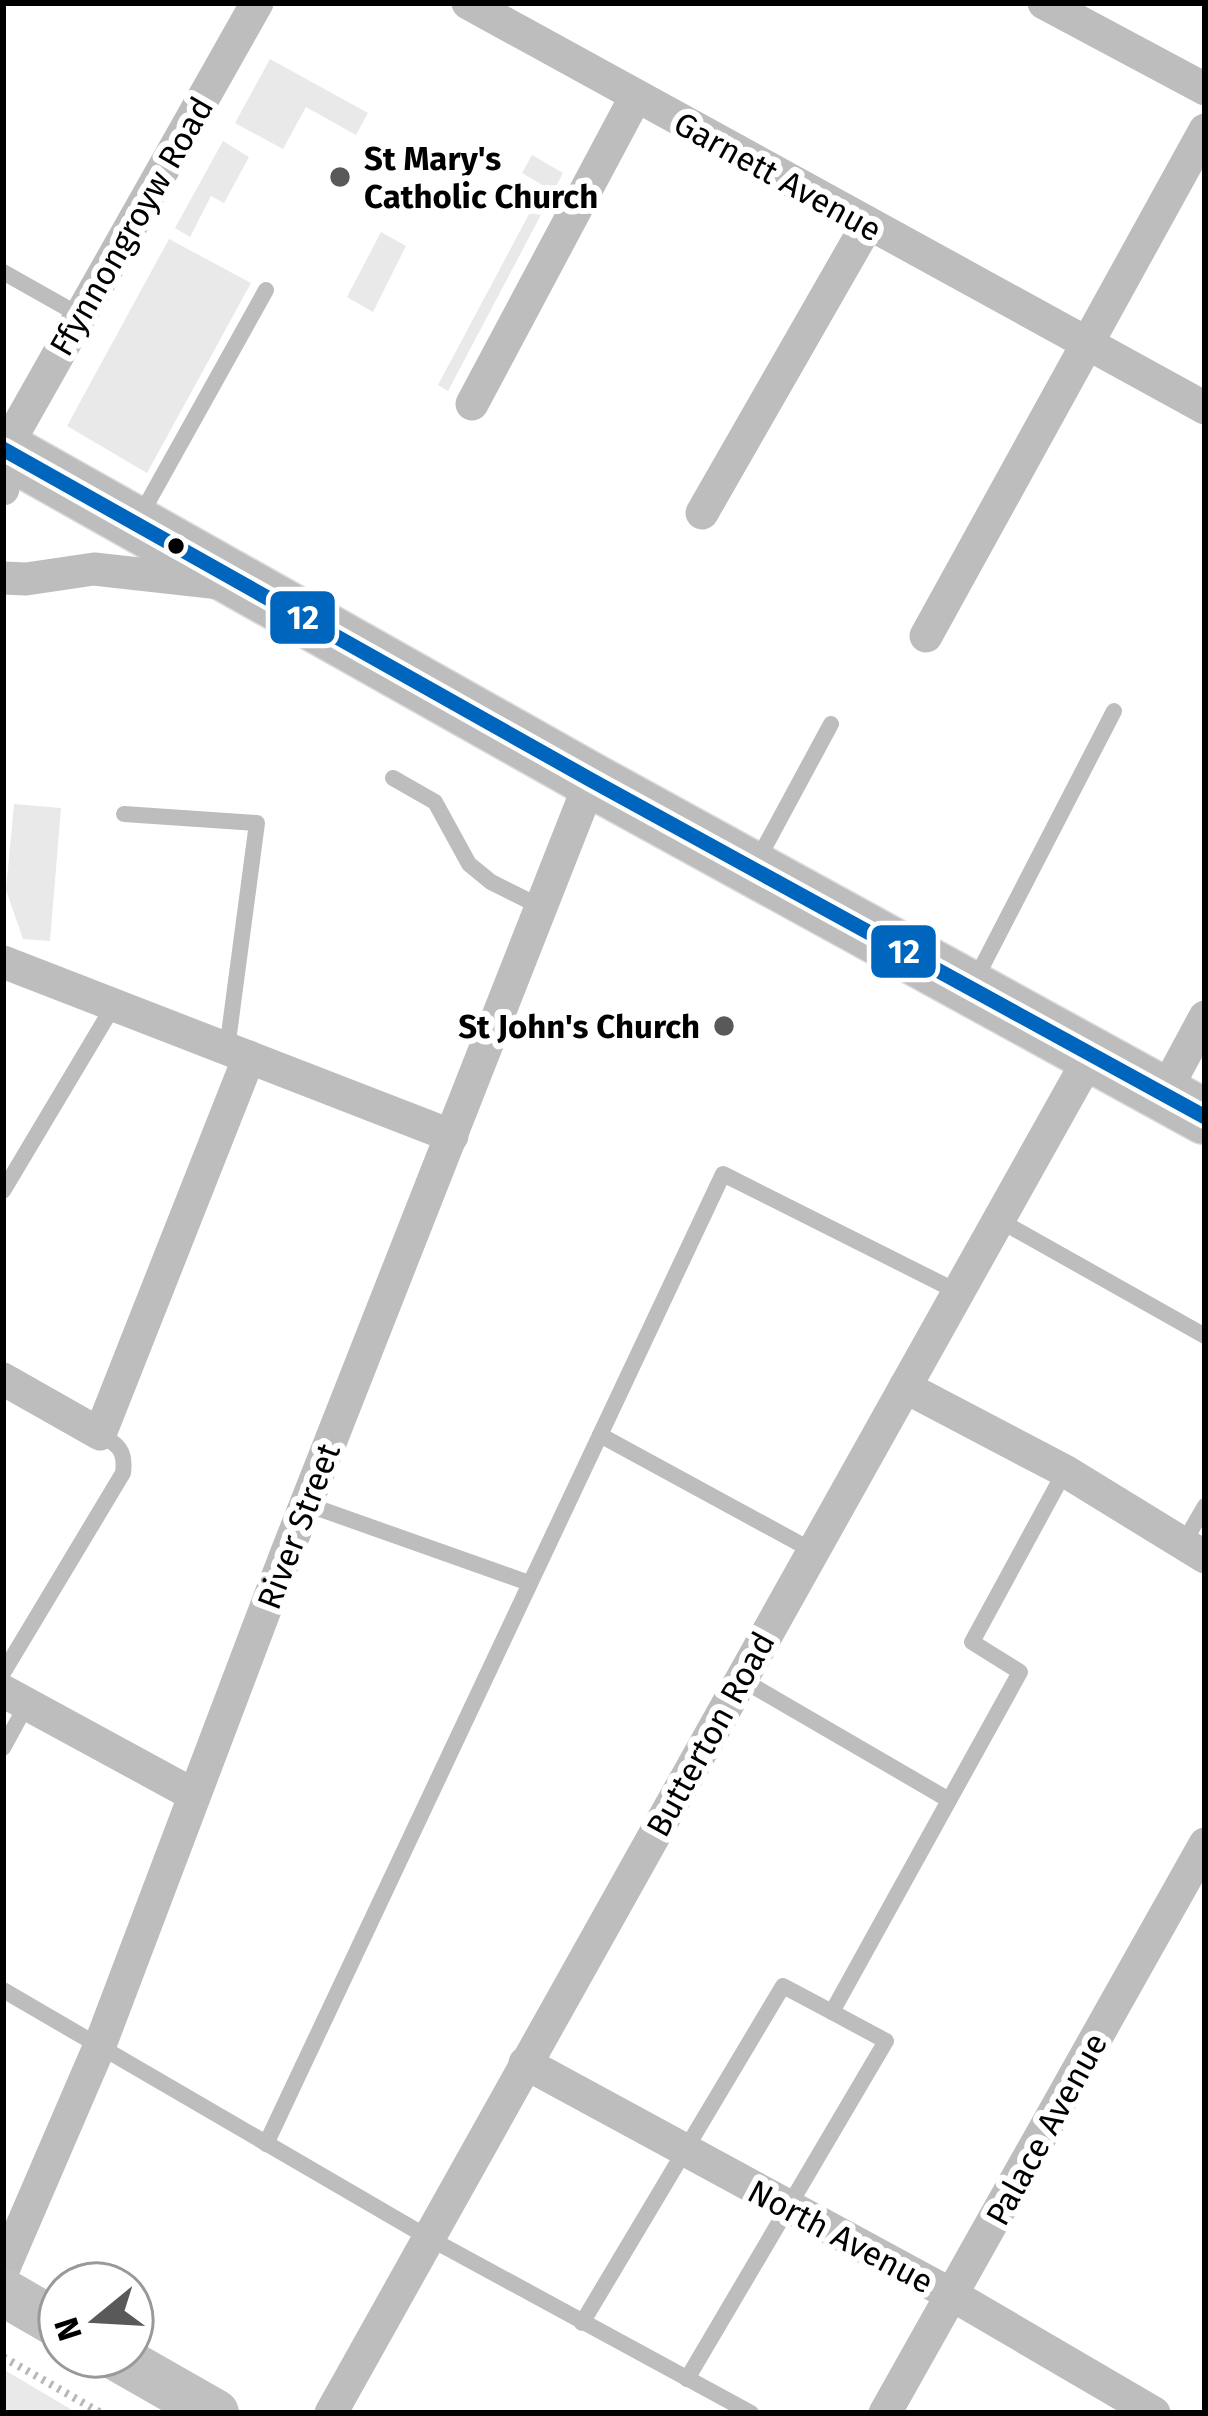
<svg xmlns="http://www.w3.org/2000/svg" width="1208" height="2416" viewBox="0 0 1208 2416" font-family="'Fira Sans',sans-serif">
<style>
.green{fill:#e9e9e9}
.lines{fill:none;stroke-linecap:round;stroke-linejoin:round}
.primary-casing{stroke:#dbdbdb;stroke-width:57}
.path{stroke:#b8b8b8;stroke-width:8;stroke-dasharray:3 6;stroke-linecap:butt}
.lane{stroke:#bdbdbd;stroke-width:16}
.street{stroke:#bdbdbd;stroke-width:33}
.secondary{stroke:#c0c0c0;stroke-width:48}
.primary{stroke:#bdbdbd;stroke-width:54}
.bus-1-casing{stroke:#fff;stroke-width:24}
.bus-1{stroke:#0065bd;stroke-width:15}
.poi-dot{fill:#595959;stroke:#fff;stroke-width:4.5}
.bus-dot{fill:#000;stroke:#fff;stroke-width:4.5}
.labels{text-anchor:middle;stroke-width:12;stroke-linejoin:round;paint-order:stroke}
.poi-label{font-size:33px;font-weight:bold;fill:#000;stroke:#fff;text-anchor:start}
.street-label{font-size:33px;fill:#000;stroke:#fff}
.line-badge{stroke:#fff;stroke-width:4.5}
.badge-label{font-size:33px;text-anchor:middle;font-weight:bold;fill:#fff}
</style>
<rect width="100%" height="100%" fill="#fff"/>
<g class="green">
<path d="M270,59L368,113L356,135L306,107L283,149L235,123Z"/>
<path d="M223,141L249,157L224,203L211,196L190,237L175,228Z"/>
<path d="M532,155L563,173L448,391L438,385L544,186L522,173Z"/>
<path d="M381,232L406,246L373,312L347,297Z"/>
<path d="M169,239L251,283L147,473L67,426Z"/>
<path d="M14,804L61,808L50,941L23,939L6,890Z"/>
<path d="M3,2369L77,2413H3Z"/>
</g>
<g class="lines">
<defs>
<path id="primary" d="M3,449L591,780L1205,1117"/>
</defs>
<use href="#primary" class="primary-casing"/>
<path class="path" d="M3,2357L101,2413"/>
<g class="lane">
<path d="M3,272L81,316"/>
<path d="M139,518L266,290"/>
<path d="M393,778L435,802L469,864L491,882L541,907"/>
<path d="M124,814L257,823L227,1049"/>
<path d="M756,863L831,724"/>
<path d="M973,984L1114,711"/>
<path d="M3,1191L114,1005"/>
<path d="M999,1220L1205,1336"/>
<path d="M600,1435L813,1551"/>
<path d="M306,1504L529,1583"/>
<path d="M1183,1544L1205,1506"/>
<path d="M3,1673L123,1473C126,1450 118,1445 100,1434"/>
<path d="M741,1679L949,1800"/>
<path d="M3,1748L27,1704"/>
<path d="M3,1990L429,2238L751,2413"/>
<path d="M266,2144L723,1174L958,1292"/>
<path d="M582,2323L783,1986L832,2012"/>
<path d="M687,2379L886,2041L832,2012L1020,1672L972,1642L1065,1471"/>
</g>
<g class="street">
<path d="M468,3L1205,408"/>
<path d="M1044,3L1205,89"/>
<path d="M472,404L635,98"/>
<path d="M3,489L5,449L257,3"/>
<path d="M702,513L867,225"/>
<path d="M3,578L26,579L94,569L220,583"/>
<path d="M926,636L1205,130"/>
<path d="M3,962L452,1136"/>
<path d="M1163,1095L1205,1017"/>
<path d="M3,1379L100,1434L249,1057"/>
<path d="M905,1387L1065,1471L1205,1557"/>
<path d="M3,1691L194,1795"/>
<path d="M525,2063L954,2296L1154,2413"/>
<path d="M3,2270L100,2045L285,1557L591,780"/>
<path d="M331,2413L1091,1055"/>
<path d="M885,2413L1205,1844"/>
</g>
<g class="secondary">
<path d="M3,2292L60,2325"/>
<path d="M115,2356L215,2413"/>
</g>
<use href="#primary" class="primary"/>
<defs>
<path id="bus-1" d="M3,449L591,780L1205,1117"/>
</defs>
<use href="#bus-1" class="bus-1-casing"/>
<use href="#bus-1" class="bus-1"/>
</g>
<g class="poi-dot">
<circle cx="340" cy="177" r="12"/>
<circle cx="724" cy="1026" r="12"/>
</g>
<circle class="bus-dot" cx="176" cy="546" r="10"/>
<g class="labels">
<g class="poi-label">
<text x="364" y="170">St Mary's<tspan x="364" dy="38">Catholic Church</tspan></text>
<text x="700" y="1038" text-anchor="end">St John's Church</text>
</g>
<g class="street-label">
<text transform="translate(778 176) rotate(29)" y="12">Garnett Avenue</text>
<text transform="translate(131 226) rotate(-60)" y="12">Ffynnongroyw Road</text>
<text transform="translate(298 1526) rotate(-69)" y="12">River Street</text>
<text transform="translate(710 1734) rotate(-61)" y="12">Butterton Road</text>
<text transform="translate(1046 2129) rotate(-61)" y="12">Palace Avenue</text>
<text transform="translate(841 2236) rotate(28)" y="12">North Avenue</text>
</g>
</g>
<g class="line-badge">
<rect x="268" y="589" width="69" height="57" rx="12" fill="#0065bd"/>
<rect x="869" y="923" width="69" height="57" rx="12" fill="#0065bd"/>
</g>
<g class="badge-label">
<text x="303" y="629">12</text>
<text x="904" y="963">12</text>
</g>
<rect width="1208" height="2416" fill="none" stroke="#000000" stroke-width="12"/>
<g transform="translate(96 2320) rotate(252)"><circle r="57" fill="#ffffff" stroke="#999999" stroke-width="3"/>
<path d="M0-9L21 45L0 30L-21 45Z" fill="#595959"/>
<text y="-18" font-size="33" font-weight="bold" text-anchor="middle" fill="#000000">N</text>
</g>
</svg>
